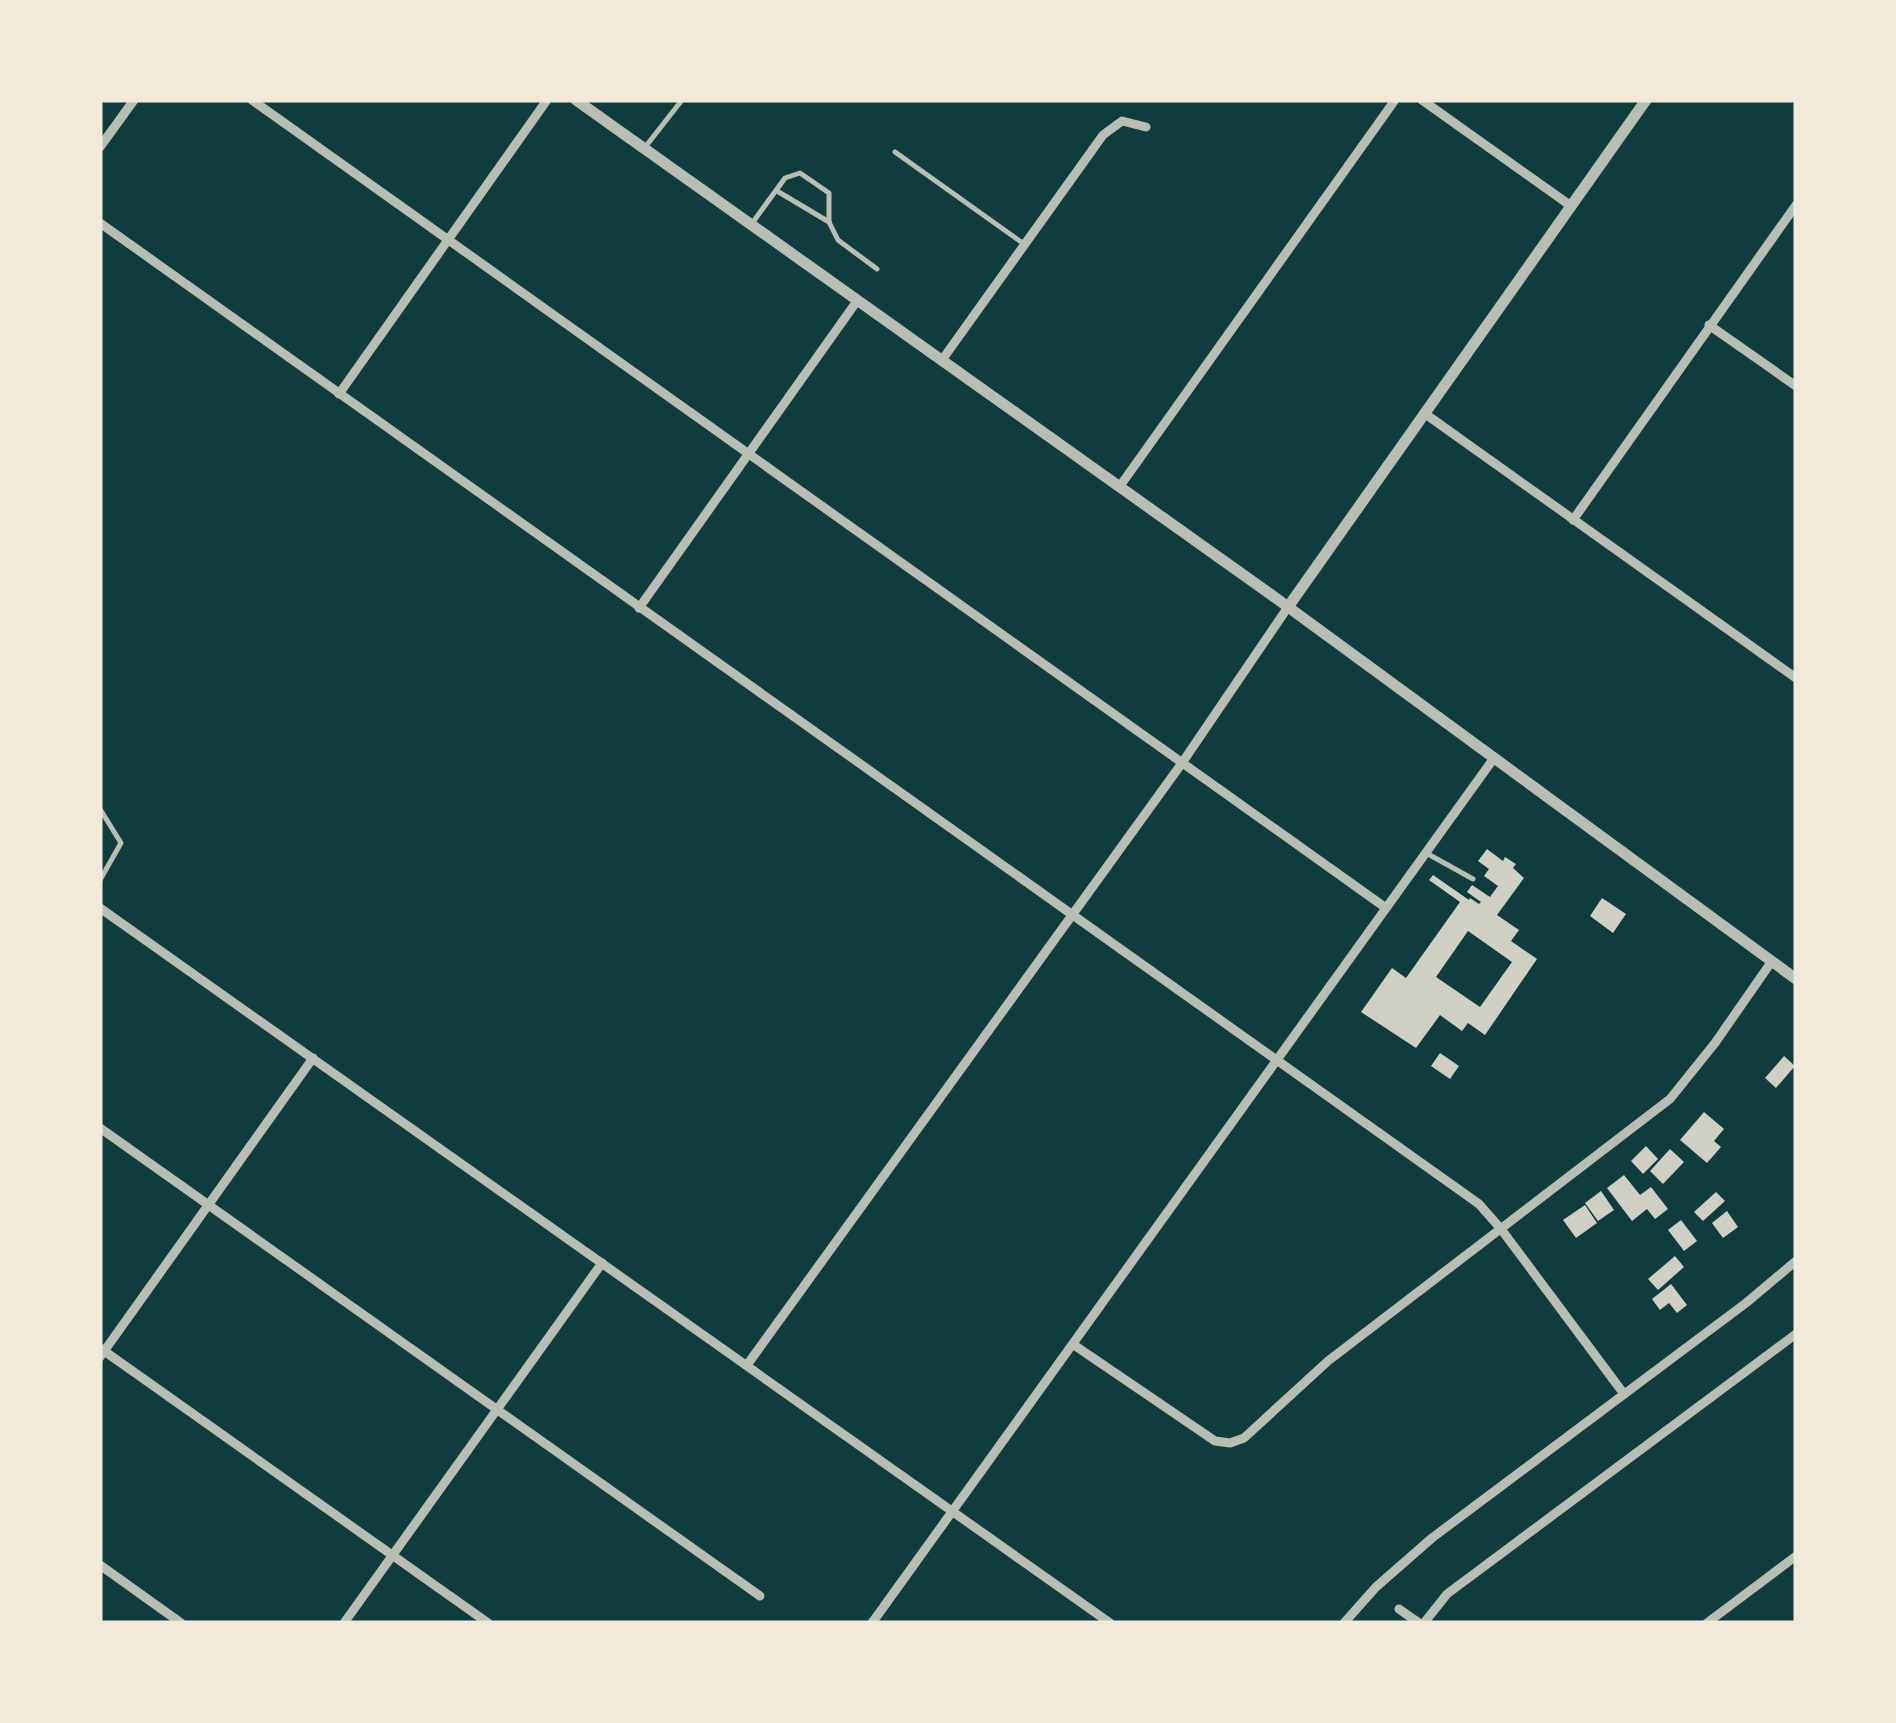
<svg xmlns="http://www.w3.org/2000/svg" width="1896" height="1723" viewBox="0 0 1896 1723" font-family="'DM Sans',sans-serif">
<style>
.building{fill:#cfcfc3;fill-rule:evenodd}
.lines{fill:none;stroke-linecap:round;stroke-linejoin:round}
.service{stroke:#b8beb3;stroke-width:5}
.minor{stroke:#b8beb3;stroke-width:9}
.tertiary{stroke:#b8beb3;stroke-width:11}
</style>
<rect width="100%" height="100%" fill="#0f3d3e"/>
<g class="building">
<path d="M1487,849L1503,861L1505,857L1516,864L1513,868L1524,878L1497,915L1519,930L1511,941L1537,959L1485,1035L1468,1023L1462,1031L1440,1015L1416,1048L1361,1012L1392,968L1406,978L1460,902L1429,880L1433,875L1469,900L1470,898L1479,904L1481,902L1467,892L1472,885L1490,897L1498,886L1484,876L1489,869L1478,861ZM1468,931L1512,962L1480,1007L1436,977Z"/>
<path d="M1602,898L1626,914L1613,933L1590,916Z"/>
<path d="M1440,1053L1459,1066L1450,1079L1431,1066Z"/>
<path d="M1784,1056L1795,1066L1776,1088L1765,1078Z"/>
<path d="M1704,1112L1724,1129L1714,1141L1721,1147L1707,1163L1680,1140Z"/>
<path d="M1646,1146L1658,1159L1643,1174L1631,1161Z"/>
<path d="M1670,1149L1684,1162L1663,1184L1650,1171Z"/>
<path d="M1624,1175L1640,1195L1651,1187L1668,1209L1655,1219L1647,1209L1632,1221L1607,1188Z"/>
<path d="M1601,1191L1614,1210L1598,1221L1585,1203Z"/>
<path d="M1716,1192L1725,1201L1703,1221L1694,1212Z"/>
<path d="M1585,1205L1597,1223L1576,1238L1563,1220Z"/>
<path d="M1727,1211L1738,1227L1723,1238L1712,1223Z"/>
<path d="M1681,1220L1697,1241L1684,1251L1668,1230Z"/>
<path d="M1675,1256L1684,1267L1658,1290L1648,1279Z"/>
<path d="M1671,1284L1687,1305L1677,1313L1669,1303L1660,1310L1652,1299Z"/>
</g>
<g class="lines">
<g class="service">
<path d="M646,146L682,100"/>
<path d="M895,152L1024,244"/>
<path d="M777,191L829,222"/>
<path d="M753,222L785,178L800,173L829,193V222L838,240L877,269"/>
<path d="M100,809L121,843L100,880"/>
<path d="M1428,854L1473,879"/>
</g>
<g class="minor">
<path d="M252,100L1386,908"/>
<path d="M1422,100L1571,206"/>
<path d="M100,147L134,100"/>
<path d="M100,223L1479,1204L1501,1229L1624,1394"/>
<path d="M1709,325L1796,386"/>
<path d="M942,360L1103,135L1122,121L1146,127"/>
<path d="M339,394L547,100"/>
<path d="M1424,413L1796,678"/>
<path d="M1120,486L1395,100"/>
<path d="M1573,520L1796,205"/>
<path d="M639,608L857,301"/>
<path d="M100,908L1110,1623"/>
<path d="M100,1128L760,1596"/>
<path d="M1074,1345L1215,1441L1230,1443L1244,1438L1328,1361L1670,1099L1715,1043L1772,961"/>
<path d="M100,1348L488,1623"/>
<path d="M100,1357L313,1058"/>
<path d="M747,1365L1182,763L1288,607"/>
<path d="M100,1565L181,1623"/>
<path d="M1399,1609L1419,1623"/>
<path d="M344,1623L602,1263"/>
<path d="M872,1623L1494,758"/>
<path d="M1344,1623L1376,1587L1432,1538L1746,1303L1796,1261"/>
<path d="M1424,1623L1447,1594L1796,1334"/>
<path d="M1707,1623L1796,1556"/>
</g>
<g class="tertiary">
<path d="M576,100L1273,596L1796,979"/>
<path d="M1288,607L1646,100"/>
</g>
</g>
<rect width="1896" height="1723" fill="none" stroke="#f1e9da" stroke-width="205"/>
</svg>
